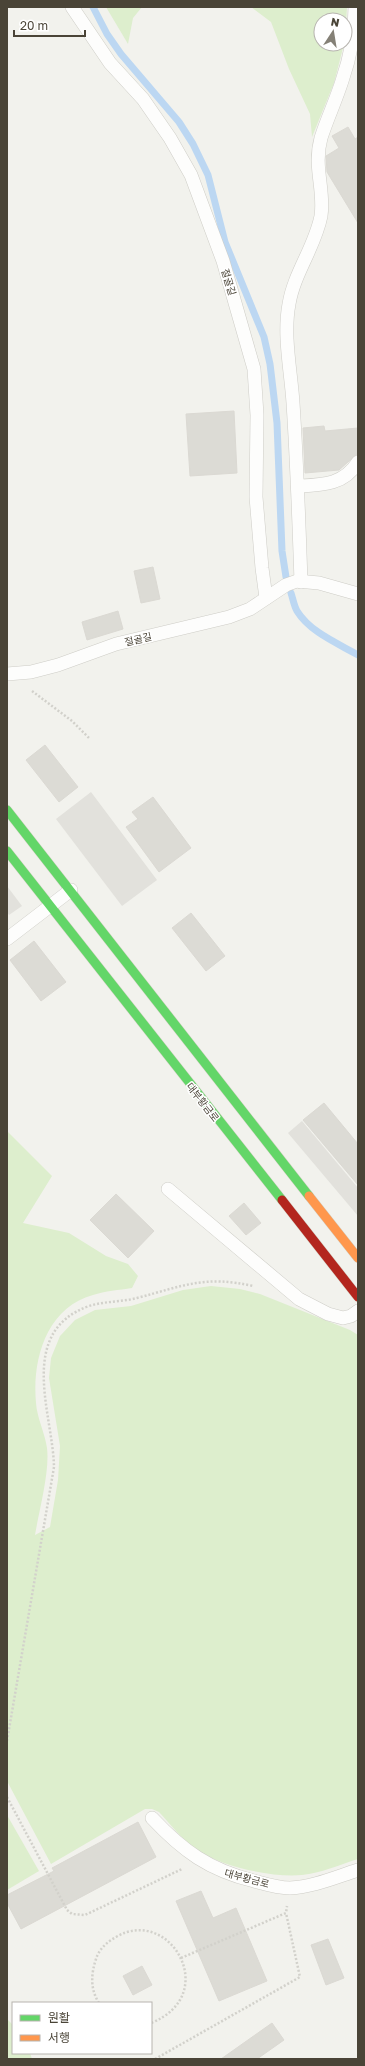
<svg xmlns="http://www.w3.org/2000/svg" width="365" height="2066" viewBox="0 0 365 2066" font-family="'Golos Text','Noto Sans KR',sans-serif">
<style>
.green{fill:#ddeecd}
.parking{fill:#e2e1dc}
.lines{fill:none;stroke-linecap:round;stroke-linejoin:round}
.stream{stroke:#bcd7f2;stroke-width:7}
.building{fill:#dcdbd5;stroke:#dbd9d3}
.lane-casing{stroke:#cecdc7;stroke-width:14}
.fast-casing{stroke:#d2d0c3;stroke-width:10}
.slow-casing{stroke:#d2d0c3;stroke-width:10}
.jam-casing{stroke:#d2d0c3;stroke-width:10}
.path{stroke:#d2d1cb;stroke-width:2.5;stroke-dasharray:2 2;stroke-linecap:butt}
.lane{stroke:#fdfdfc;stroke-width:13}
.fast{stroke:#63d668;stroke-width:9}
.slow{stroke:#ff974d;stroke-width:9}
.jam{stroke:#b3261e;stroke-width:9}
.labels{text-anchor:middle;stroke-width:3;stroke-linejoin:round;paint-order:stroke}
.street-label{font-size:10px;fill:#4a4437;stroke:#fff}
</style>
<rect width="100%" height="100%" fill="#f2f2ed"/>
<g class="green">
<path d="M106,7H142L133,18L128,44Z"/>
<path d="M251,7H347L345,39V20H321V44H344L334,83L312,137L310,114L289,69L271,22Z"/>
<path d="M7,1131L52,1176L23,1223L69,1233L106,1256L128,1264L138,1276L132,1288C119,1290 105,1291 93,1295C46,1308 32,1360 36,1403C37,1418 45,1433 47,1448C50,1471 39,1511 35,1535L50,1527L58,1480L60,1446L49,1378L51,1358L60,1336L75,1320L95,1310L131,1306L183,1290L211,1286L240,1289L260,1294L350,1330L358,1335V1859C339,1865 321,1873 302,1875C272,1878 218,1866 194,1848C181,1838 170,1824 159,1812L152,1809H145L51,1864L7,1781Z"/>
<path d="M7,1815L39,1871L7,1890Z"/>
<path d="M7,2019L13,2025V2053H30L32,2059H7Z"/>
</g>
<g class="parking">
<path d="M91,792L157,880L122,906L56,819Z"/>
<path d="M7,886L22,906L9,915L7,912Z"/>
<path d="M302,1121L358,1188V1216L288,1133Z"/>
</g>
<g class="lines">
<g class="stream">
<path d="M93,7L107,34L121,54L179,122L193,144L208,175L225,242L264,337L270,364L277,423L282,551L286,577"/>
<path d="M291,593C293,599 294,606 297,611C310,632 337,643 358,655"/>
</g>
</g>
<g class="building">
<path d="M348,127L355,139L358,137V223L327,172L326,156L339,148L332,136Z"/>
<path d="M234,411L237,473L190,476L186,414Z"/>
<path d="M324,426L325,431L358,428V453L339,470L305,473L303,428Z"/>
<path d="M153,567L160,599L141,603L134,571Z"/>
<path d="M118,611L123,629L87,640L82,622Z"/>
<path d="M45,745L78,787L59,802L26,760Z"/>
<path d="M153,797L191,848L159,872L126,827L138,819L132,812Z"/>
<path d="M191,913L225,956L206,971L172,928Z"/>
<path d="M34,941L66,982L41,1001L10,960Z"/>
<path d="M324,1103L358,1144V1185L303,1120Z"/>
<path d="M116,1194L154,1231L128,1258L90,1220Z"/>
<path d="M244,1203L261,1223L246,1235L229,1216Z"/>
<path d="M138,1822L156,1857L21,1929L7,1903V1895L54,1871L52,1868Z"/>
<path d="M201,1891L213,1918L236,1908L267,1981L219,2001L176,1901Z"/>
<path d="M328,1939L344,1978L326,1985L311,1945Z"/>
<path d="M142,1966L152,1985L133,1995L123,1976Z"/>
<path d="M272,2023L284,2040L257,2059H221Z"/>
</g>
<g class="lines">
<defs>
<g id="lane">
<path d="M72,7L110,63L143,99L170,138L191,175L223,261L254,369L257,415L256,497L262,568L266,598"/>
<path d="M298,486C322,485 344,485 358,462"/>
<path d="M301,582C299,522 297,463 293,403C291,371 283,336 289,304C294,273 315,247 321,216C325,190 313,167 321,138C327,119 336,100 342,81C350,58 355,32 355,7"/>
<path d="M7,674L31,672L58,665L116,644L229,617L250,609L286,585L297,581L319,583L358,594"/>
<path d="M7,939L71,890"/>
<path d="M168,1189L299,1299L328,1314L343,1318L351,1316L358,1311"/>
<path d="M152,1818C183,1851 209,1870 254,1881C265,1884 278,1888 290,1888C313,1887 336,1877 358,1870"/>
</g>
<g id="fast">
<path d="M7,810L309,1196"/>
<path d="M7,851L282,1200"/>
</g>
<path id="slow" d="M309,1196L358,1258"/>
<path id="jam" d="M282,1200L358,1297"/>
</defs>
<use href="#lane" class="lane-casing"/>
<use href="#fast" class="fast-casing"/>
<use href="#slow" class="slow-casing"/>
<use href="#jam" class="jam-casing"/>
<g class="path">
<path d="M32,691L72,721L89,738"/>
<path d="M7,1741L54,1467C53,1414 16,1332 89,1306C105,1301 122,1302 137,1298C183,1286 205,1275 253,1286"/>
<path d="M7,1797L67,1910L72,1914L85,1915L182,1869"/>
<path d="M181,1958L286,1913L287,1906"/>
<path d="M99,2003C90,1989 91,1974 96,1959C99,1949 107,1942 116,1937C170,1905 222,1995 151,2023"/>
<path d="M155,2059L300,1977L286,1913"/>
</g>
<use href="#lane" class="lane"/>
<use href="#fast" class="fast"/>
<use href="#slow" class="slow"/>
<use href="#jam" class="jam"/>
</g>
<g class="labels">
<g class="street-label">
<text transform="translate(229 282) rotate(73)" y="4">절골길</text>
<text transform="translate(138 639) rotate(-13)" y="4">절골길</text>
<text transform="translate(203 1102) rotate(52)" y="4">대부황금로</text>
<text transform="translate(247 1878) rotate(15)" y="4">대부황금로</text>
</g>
</g>
<rect width="365" height="2066" fill="none" stroke="#4a4437" stroke-width="16"/>
<rect x="12" y="2002" width="140" height="52" fill="#ffffff" stroke="#b7b4af"/>
<rect x="20" y="2015" width="20" height="6" fill="#63d668" stroke="#b7b4af"/>
<text x="48" y="2022" font-size="12" fill="#4a4437">원활</text>
<rect x="20" y="2035" width="20" height="6" fill="#ff974d" stroke="#b7b4af"/>
<text x="48" y="2042" font-size="12" fill="#4a4437">서행</text>
<g transform="translate(333 32) rotate(12)"><circle r="19" fill="#ffffff" stroke="#b7b4af"/>
<path d="M0-3L7 15L0 10L-7 15Z" fill="#858177"/>
<text y="-6" font-size="11" font-weight="bold" text-anchor="middle" fill="#4a4437">N</text>
</g>
<path d="M14 30v6h71v-6" fill="none" stroke="#4a4437" stroke-width="2"/>
<text x="20" y="30" font-size="12" fill="#4a4437" stroke="#ffffff" stroke-width="3" paint-order="stroke">20 m</text>
</svg>
